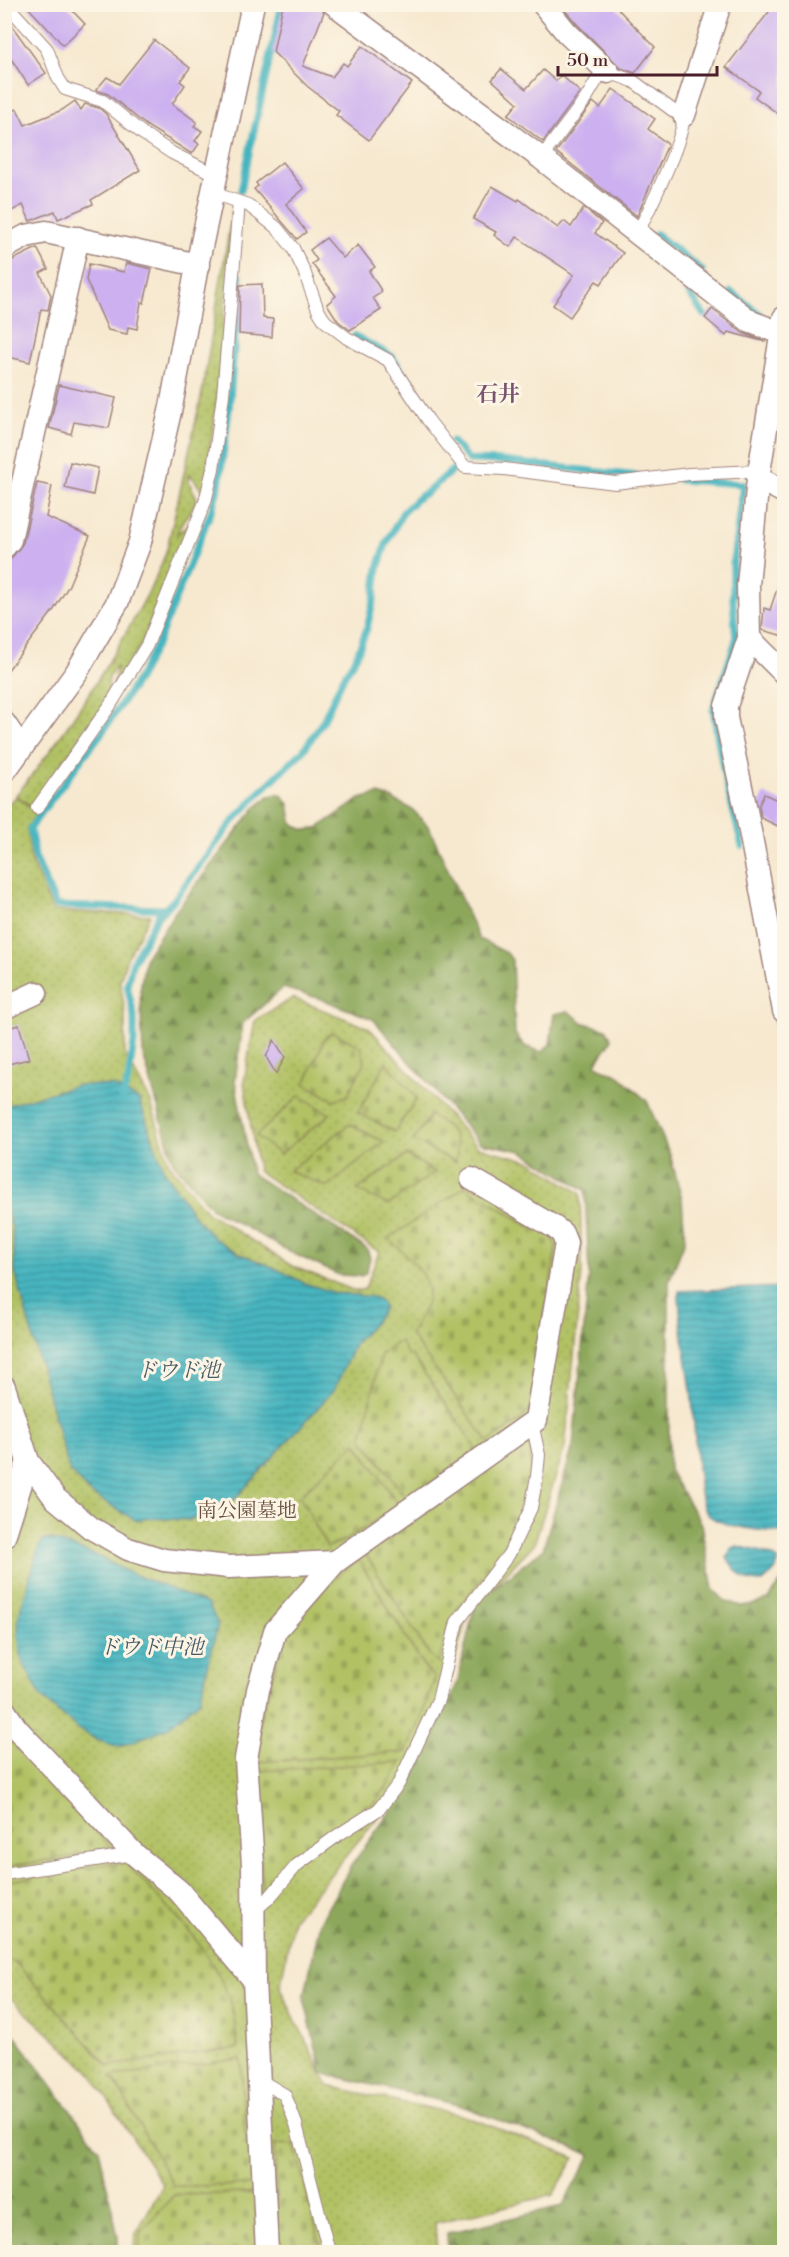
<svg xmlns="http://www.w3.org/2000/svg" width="789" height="2257" viewBox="0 0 789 2257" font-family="'Libre Bodoni','Noto Serif JP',serif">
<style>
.grass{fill:url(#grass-dots);stroke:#7e7048;stroke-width:1.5}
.forest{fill:url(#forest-firs);stroke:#6b6342;stroke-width:1.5}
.cemetery{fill:url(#cemetery-stones);stroke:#7e7048;stroke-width:1.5}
.water{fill:url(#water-rules);stroke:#486a76;stroke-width:1.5}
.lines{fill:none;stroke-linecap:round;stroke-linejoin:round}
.stream{stroke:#46b5c0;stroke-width:7}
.building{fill:#ccb0f0}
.lane-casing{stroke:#a0847e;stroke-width:14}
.street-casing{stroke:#a0847e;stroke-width:25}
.lane{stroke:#fff;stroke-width:12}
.street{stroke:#fff;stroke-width:22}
.labels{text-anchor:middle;stroke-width:6;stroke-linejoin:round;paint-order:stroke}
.park-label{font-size:20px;fill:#69503c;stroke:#fcf5e5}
.water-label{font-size:21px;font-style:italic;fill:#485b67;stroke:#fcf5e5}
.quarter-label{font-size:22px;font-weight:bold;fill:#785270;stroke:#fcf5e5}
</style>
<defs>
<pattern id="grass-dots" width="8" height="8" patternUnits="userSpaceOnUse" patternTransform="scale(1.5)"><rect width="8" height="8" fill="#b1c164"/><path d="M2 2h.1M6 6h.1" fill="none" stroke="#9aa557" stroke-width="1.8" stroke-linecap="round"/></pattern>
<pattern id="forest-firs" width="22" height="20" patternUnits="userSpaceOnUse" patternTransform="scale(1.5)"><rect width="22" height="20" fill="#8ca75a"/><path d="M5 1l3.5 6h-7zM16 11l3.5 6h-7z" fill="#74874b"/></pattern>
<pattern id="cemetery-stones" width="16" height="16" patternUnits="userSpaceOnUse" patternTransform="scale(1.5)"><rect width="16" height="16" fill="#b1c164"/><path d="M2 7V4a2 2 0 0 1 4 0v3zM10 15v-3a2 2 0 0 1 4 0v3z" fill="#9aa557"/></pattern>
<pattern id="water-rules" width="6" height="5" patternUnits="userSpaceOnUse" patternTransform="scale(1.5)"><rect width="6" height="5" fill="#46b5c0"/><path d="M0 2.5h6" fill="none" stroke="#3c939c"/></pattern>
</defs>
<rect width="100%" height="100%" fill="#fcf5e5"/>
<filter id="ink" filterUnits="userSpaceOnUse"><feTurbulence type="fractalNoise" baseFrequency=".0167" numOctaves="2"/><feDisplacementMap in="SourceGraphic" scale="12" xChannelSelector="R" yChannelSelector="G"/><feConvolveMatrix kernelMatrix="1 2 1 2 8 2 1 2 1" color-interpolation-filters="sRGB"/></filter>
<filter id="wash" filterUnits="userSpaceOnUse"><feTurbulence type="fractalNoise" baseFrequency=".008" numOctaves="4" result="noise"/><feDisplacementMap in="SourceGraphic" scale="24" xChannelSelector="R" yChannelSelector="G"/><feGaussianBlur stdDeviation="1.35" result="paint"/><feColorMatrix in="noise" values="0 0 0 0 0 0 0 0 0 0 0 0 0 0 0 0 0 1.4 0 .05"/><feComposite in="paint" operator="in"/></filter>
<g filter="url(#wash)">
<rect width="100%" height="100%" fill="#f7e9d0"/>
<g class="grass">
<path d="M233,207L216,408L204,493L190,474L189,482L197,498C192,513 181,520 177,534L194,520L141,645L112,694L117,665L109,677L107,701L31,806L16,795C54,749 87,699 117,648C136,615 155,585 167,549L202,393Z"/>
<path d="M16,797L38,812L27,827L31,860L53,911L150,915L127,958L120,980L125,1014V1055L150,1100L169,1163L207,1212L292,1266L355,1291L365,1289L379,1252L258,1171L244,1082L255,1020L293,998L369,1028L478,1147L530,1161L580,1193L582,1271L565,1447L534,1544L468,1613L444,1698L406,1783L293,1920L280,1988L328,2086L465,2116L575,2158L553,2195L435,2223L437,2252H134L136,2233L163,2185L90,2072L5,1993L4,808Z"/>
</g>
<g class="forest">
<path d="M281,794L289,804L292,823L304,830L316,829L360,799L378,794L389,797L412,809L429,827L479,939L507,953L512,960L515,1034L525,1046L542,1052L550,1044L554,1014L568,1011L584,1023L606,1029L612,1039C607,1049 601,1054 596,1064L604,1070L616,1073L647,1101L670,1155L682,1199L685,1241L669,1281V1470L701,1524L713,1589L724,1600L740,1606L756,1604L769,1599L784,1577V2252H448L447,2233L562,2206L591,2155L459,2105L322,2073L304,1998L320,1922L351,1866L410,1784L457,1684L475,1603L543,1549L573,1446L589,1274L585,1190L522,1151L480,1143L373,1019L321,999L283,988L243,1023L235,1081L252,1174L367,1249L370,1258L366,1273L361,1276L339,1275L294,1254L212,1209L173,1162L143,1054L140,991L145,958L175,912L254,809L269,796Z"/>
<path d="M4,2021L99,2149L118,2237V2252H5Z"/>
</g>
<g class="cemetery">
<path d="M333,1032L361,1047L365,1061L347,1096L333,1100L305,1084L325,1038Z"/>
<path d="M386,1062L417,1098L395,1132L358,1113Z"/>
<path d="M299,1096L330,1114L280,1154L256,1136Z"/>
<path d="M430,1115C453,1128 459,1135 456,1162L413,1141Z"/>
<path d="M350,1124L384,1142L327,1187L289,1171Z"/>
<path d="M407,1155L435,1172L388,1205L357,1190Z"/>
<path d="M465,1187L531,1227L534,1225L551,1236L556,1246L532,1406L520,1421L488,1442L410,1334C415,1325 422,1315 426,1305C436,1278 406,1254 388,1239Z"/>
<path d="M400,1341L408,1356L412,1355L474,1445L475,1451L408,1500L362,1438L381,1354Z"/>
<path d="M529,1438C531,1459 535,1505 515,1518L517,1523L500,1555L455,1612L449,1624L438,1664L429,1654L366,1555Z"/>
<path d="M356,1443L399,1505L346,1540L327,1547L300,1496Z"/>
<path d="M359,1560L422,1664L435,1678L420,1721L406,1752L255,1762V1736L283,1639L299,1614L335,1577Z"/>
<path d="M5,1735L109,1845L106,1851L5,1867Z"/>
<path d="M401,1762L390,1782L376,1801L362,1814L335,1828L293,1860L262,1893L256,1771Z"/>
<path d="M107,1864H127C167,1908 215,1949 232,2008C235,2020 236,2035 238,2048L108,2066L15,1962L5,1958L4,1882Z"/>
<path d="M241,2059L245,2134L255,2149L256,2185L174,2186L112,2076Z"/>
<path d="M294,2144L322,2252H278L275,2145Z"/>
<path d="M256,2193L258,2252H139L140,2233L174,2195Z"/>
</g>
<g class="water">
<path d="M78,1085L114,1086L139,1100L164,1170L194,1216L215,1239L238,1253L275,1268L304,1283L335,1293L374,1297L381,1301L384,1308L374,1323L355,1343L334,1390L233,1501L218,1511L189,1520L148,1518L137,1521L91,1494L69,1470L15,1272L12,1230L5,1200V1106Z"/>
<path d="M784,1287V1524L781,1532C764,1531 724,1528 710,1516C703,1511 701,1500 700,1492C695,1458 695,1425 691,1391C687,1357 679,1326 679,1291Z"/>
<path d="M49,1539L95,1555L126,1571L208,1604L218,1624L200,1700L167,1728L119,1747L97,1740L77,1728L42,1698L22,1661L18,1634L19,1615L39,1546L43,1541Z"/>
<path d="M737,1546C751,1550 768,1551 779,1561L775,1571L763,1582C743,1582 738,1574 727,1558L731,1549Z"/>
</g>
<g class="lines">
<g class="stream">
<path d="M241,190L282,4"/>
<path d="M656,234L702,270"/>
<path d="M686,282L689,293L704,315"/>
<path d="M731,292L760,314"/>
<path d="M355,336L392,356L408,381"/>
<path d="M452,441L469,460L501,461L638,476"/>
<path d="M680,480L743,484L733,563V599L736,640L713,710L724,774L742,846"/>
<path d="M165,909L56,906L35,857L30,828L103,731L138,679L158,642L212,509L219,485L229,409L240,277"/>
<path d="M776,1013L784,1060"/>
<path d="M122,1099L128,1080L134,1042V1016L127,985L133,961L158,916L173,901L230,825L262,790L303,751L323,721L342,680L357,655L367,628L374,599L378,568L386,544L403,512L420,496L425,494L456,467"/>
</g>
</g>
<g id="blocks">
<g class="building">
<path d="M25,4H66L85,24L63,45Z"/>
<path d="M283,4H311L321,9L324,12L303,66L332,77L343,63L347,66L362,46L412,83L369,140L336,115L339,111L307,86L273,52Z"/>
<path d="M568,4H613L655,47L635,73L621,68L577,24L564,9Z"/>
<path d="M775,4H784V118L755,97L759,91L726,67Z"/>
<path d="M4,15L46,73L28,85L12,60L4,65Z"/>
<path d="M154,40L190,68L180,81L185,85L172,104L197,122L194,126L202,131L195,141L199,144L192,154L147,126L108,94L96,90L107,77L119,84Z"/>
<path d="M501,69L526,89L543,70L556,81L561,75L580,92L543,142L508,115L518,103L492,80Z"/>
<path d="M613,89L655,119L648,129L668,144L637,216L556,152L593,102L600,108Z"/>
<path d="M75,101L81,110L85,104L99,108L106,114L140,170L91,200L93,204L58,219L55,211L30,221L23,205L4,215V115L17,109L25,125L62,110Z"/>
<path d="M282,162L304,189L286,204L306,232L297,239L254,189L258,186L256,183Z"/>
<path d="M492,186L518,201L519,199L558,228L564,221L571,227L584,208L602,223L595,233L623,253L601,284L596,281L570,317L553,305L574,275L517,237L510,247L494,235L496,232L473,219Z"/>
<path d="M326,238L343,258L358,245L375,267L369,271L382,292L373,298L381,310L350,330L338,321L327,304L336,296L312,264L317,260L310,250Z"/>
<path d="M37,248L48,269L40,273L51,295L48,310L41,309L30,362L4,356V264Z"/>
<path d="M126,263L152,269L144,303L141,302L137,329L128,327L127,334L108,330L86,280L89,264L124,272Z"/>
<path d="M262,284L263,318L273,319L272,337L239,334L240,285Z"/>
<path d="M712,309L743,333L766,342L728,332L726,336L705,318Z"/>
<path d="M59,385L116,398L109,428L74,422L71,434L49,428Z"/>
<path d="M70,462L98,468L93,495L65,488Z"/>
<path d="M37,483L52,486L46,517L90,536L68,587L53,611L4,675V568L23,543Z"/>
<path d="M781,577H784V636L762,630L764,608L770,610Z"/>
<path d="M764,794L784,803V829L761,818L759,805Z"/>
<path d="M19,1025L29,1059L8,1064L4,1052V1029Z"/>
<path d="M274,1040L285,1057L276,1074L266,1057Z"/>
</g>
</g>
</g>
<g filter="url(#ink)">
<use href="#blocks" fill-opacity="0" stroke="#a0847e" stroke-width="1.5"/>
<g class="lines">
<defs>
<g id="lane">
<path d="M6,4L47,49L58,78L65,89L103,101L142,133L172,153L216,175"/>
<path d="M608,72L633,81L675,112L684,115C683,142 650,208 637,234"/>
<path d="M541,158L585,100L604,68"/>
<path d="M213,193L248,205L277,228L293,248L304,271L318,310L325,321L347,338L388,360L428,420L465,467L504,469L615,483L689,474L759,471"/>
<path d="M37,808L109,707L147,645L205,502L213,469L223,395L239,202"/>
<path d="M4,1874L134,1854"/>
<path d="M253,1912L269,1898L297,1865L338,1835L379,1809L399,1783L438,1700L457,1622L509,1554L531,1508L537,1476L539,1455L532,1423"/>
<path d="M258,2079L285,2095L296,2124L329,2252"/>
</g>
<g id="street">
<path d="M334,4L541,158L751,322L781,333"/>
<path d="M543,4L567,33L608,72"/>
<path d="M684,115L720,4"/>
<path d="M4,248L26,236L46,232L198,265"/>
<path d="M784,318L758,478L748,585L749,638L784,673"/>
<path d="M758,478L784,492"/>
<path d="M4,547L10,540L14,522L78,238"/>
<path d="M749,638L726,706V718L746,810L784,1011"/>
<path d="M4,723L21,748"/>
<path d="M4,772L76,673L117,603L140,542L171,407L198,261L253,4"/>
<path d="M4,1008L36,993"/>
<path d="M4,1387L28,1461L55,1498L91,1528L128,1549L164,1560L229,1567L335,1562"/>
<path d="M4,1537L28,1461"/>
<path d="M4,1710L16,1728L134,1854L179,1891L254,1980L267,2252"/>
<path d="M254,1980L253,1865L246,1759L258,1690L275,1631L335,1562L536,1420L566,1243L562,1233L554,1227L472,1179"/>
</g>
</defs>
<use href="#lane" class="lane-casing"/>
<use href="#street" class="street-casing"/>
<use href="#lane" class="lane"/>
<use href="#street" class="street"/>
</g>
</g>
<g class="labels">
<g class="park-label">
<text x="247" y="1517">南公園墓地</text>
</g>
<g class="water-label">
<text x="178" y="1377">ドウド池</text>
<text x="151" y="1654">ドウド中池</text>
</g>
<g class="quarter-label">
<text x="498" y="401">石井</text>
</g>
</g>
<rect width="789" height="2257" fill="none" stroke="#fcf5e5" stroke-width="24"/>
<path d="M558 66v9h159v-9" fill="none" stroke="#4a1f2b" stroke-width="3"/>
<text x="567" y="66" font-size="18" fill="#4a1f2b" stroke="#fcf5e5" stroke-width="4.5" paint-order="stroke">50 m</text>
</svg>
